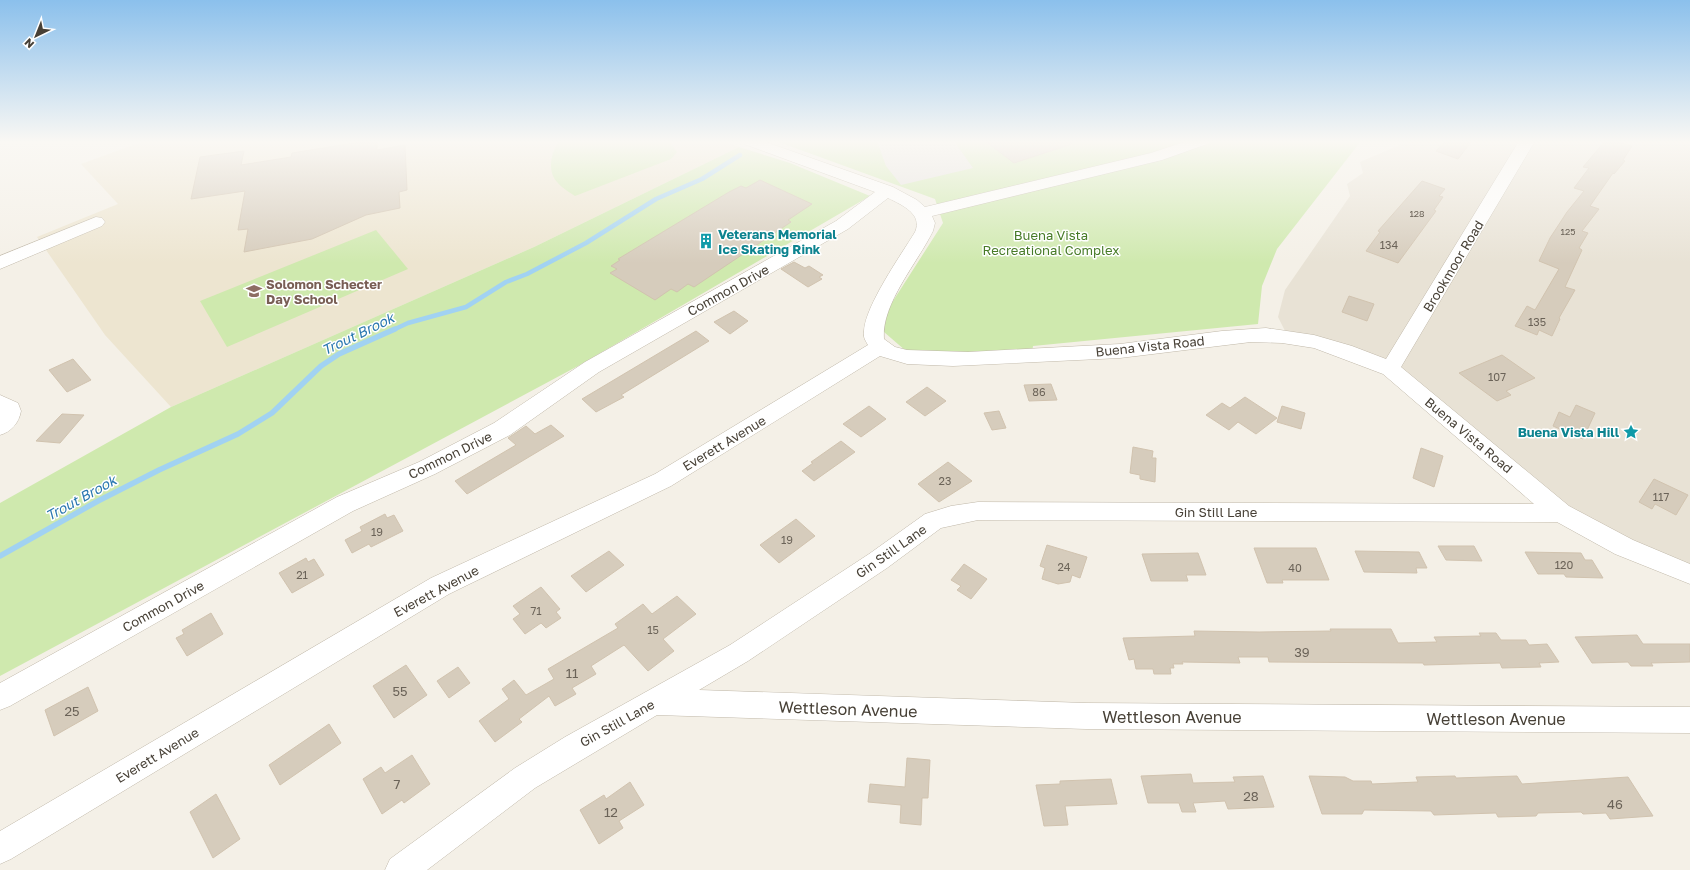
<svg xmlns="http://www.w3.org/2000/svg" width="1690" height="870" viewBox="0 0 1690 870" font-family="'Golos Text',sans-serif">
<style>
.residential{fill:#e8e2d5}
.education{fill:#ede5d0}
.green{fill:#cfe9ae}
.parking{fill:#e5e2df}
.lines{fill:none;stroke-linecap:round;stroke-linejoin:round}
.stream-far1{stroke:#a1d2f2;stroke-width:4.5}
.stream{stroke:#a1d2f2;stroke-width:5.5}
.building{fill:#d6ccbc;stroke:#d1c3af}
.minor-casing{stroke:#c0b8a9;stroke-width:1}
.minor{fill:#fff;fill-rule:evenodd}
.labels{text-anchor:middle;stroke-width:3;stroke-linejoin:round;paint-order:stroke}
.far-number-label{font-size:9px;fill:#6b6358}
.number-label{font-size:11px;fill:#6b6358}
.culture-label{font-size:13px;font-weight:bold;fill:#0d838f;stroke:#fff;text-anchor:start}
.park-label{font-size:13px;fill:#477b27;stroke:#fff}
.street-label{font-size:13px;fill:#474036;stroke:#fff}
.education-label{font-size:13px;font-weight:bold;fill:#785e54;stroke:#fff;text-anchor:start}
.near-number-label{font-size:13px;fill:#6b6358}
.water-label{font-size:14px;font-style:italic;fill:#2a77af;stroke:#fff}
.near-street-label{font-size:16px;fill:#474036;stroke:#fff}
</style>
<rect width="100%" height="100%" fill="#f4f0e7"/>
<path class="residential" d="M1409,141H1690V574L1592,532L1390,369L1288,337L1278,317L1285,290L1350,196L1347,184L1363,173L1360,162Z"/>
<path class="education" d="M144,141H723L739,147L534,247L171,407L105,335L37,237L118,204L81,164Z"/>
<g class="green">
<path d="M559,141H669L677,152L671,159L575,196C569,192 562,188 557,182C547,171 551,152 559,141Z"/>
<path d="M776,141H1361L1277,249L1262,286L1258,324L1033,346L1032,354L906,351L877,326L943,223L935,199Z"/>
<path d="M739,147L790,163L870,196L578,366L0,676V503L171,407L534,247Z"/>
<path d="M376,230L408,269L227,347L200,301Z"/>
</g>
<path class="parking" d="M877,141H954L973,168L901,185L886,166Z"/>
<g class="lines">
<path class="stream-far1" d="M393,330L408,323L466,307L506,282L527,274L586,243L656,199L702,179L740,155"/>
<path class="stream" d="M0,556L98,501L159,470L238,434L272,413L321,366L339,354L395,329"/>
</g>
<g class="building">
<path d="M367,141H377V150L405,145L407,190L399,192L400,208L366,215L312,239L244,252L248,229L238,230L245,191L191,199L200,157L244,151L241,165L291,157L292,153Z"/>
<path d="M985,141H1072V144L1014,163Z"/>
<path d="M1445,141H1472L1458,159L1436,151Z"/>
<path d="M1605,141H1614L1632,146L1623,160L1625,161L1614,174L1613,173L1590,206L1599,209L1582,231L1588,233L1579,248L1582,250L1565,287L1575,290L1559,318L1560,319L1552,336L1539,330L1537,335L1515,326L1527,306L1535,310L1559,269L1539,261L1550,238L1567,212L1584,191L1574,188L1589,168L1583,167Z"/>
<path d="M760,180L812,204L788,220L791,222L694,287L688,284L677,292L671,289L655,300L610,273L617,269L611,266L620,260L618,259L729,192L741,186L746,188Z"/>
<path d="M1422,181L1445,189L1439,196L1443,197L1434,210L1436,211L1398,263L1366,251L1380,232L1378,231Z"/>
<path d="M794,262L805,268L809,266L823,275L819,277L822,279L808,287L781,269Z"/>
<path d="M1349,296L1374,304L1367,321L1342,312Z"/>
<path d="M734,311L748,321L730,334L714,322Z"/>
<path d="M696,331L709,341L621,395L624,397L596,412L582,399Z"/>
<path d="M1502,355L1535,378L1506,391L1511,395L1497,401L1459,373Z"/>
<path d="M73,359L91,380L67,392L49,370Z"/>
<path d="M1051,384L1057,400L1029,401L1024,385Z"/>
<path d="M927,387L946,401L925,416L906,402Z"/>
<path d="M1245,397L1277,418L1256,434L1238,422L1229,430L1206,415L1222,403L1230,408Z"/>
<path d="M1576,405L1595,413L1583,439L1553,426L1559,412L1570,417Z"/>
<path d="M869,406L886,419L861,437L843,424Z"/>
<path d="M1282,406L1305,413L1301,429L1277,422Z"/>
<path d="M999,411L1006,428L992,430L984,413Z"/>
<path d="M62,414L84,415L60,443L36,441Z"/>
<path d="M551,425L564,436L467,494L455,481L516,445L508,438L526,426L535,434Z"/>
<path d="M841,441L855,452L814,481L802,471L813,463L811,462Z"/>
<path d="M1133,447L1153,451L1152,458H1156L1155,482L1140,479V475L1130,473Z"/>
<path d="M1421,448L1443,456L1434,487L1413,478Z"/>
<path d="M948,462L972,481L939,502L918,484Z"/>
<path d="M1654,479L1688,495L1676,515L1655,504L1652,509L1639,502Z"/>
<path d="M385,514L387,518L394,515L403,531L371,547L369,544L352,553L345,540L362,531L360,527Z"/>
<path d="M796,519L815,536L779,563L760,545Z"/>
<path d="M1047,545L1087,557L1080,578L1072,575L1070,582L1058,584L1042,579L1045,568L1040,566Z"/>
<path d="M1438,546H1474L1482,561L1446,560Z"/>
<path d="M1254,548H1316L1329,580H1282L1283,583H1267Z"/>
<path d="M609,551L624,565L586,592L571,576Z"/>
<path d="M1355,551L1419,552L1427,568H1416L1417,573L1364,572Z"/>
<path d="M1525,552L1581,553L1585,560H1592L1603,578L1566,577L1564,574H1538Z"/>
<path d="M1198,553L1206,575H1186L1188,581H1151L1142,554Z"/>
<path d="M306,558L308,562L314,559L324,575L292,593L279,573Z"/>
<path d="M964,564L987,579L971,599L957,590L961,586L951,580Z"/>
<path d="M541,587L560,609L556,612L561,618L546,628L541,623L525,634L513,619L520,614L513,606Z"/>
<path d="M677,596L696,614L663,639L674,651L648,671L624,645L591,666L596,674L572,688L576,694L555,706L549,696L519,719L522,722L495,742L479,721L509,699L502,689L514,680L526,695L554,679L548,669L618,628L615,624L643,604L652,614Z"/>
<path d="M211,613L223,634L187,656L176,638L184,634L182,630Z"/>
<path d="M1330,629H1391L1398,643L1437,642L1434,637L1481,636L1479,633H1496L1501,640H1526L1529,645L1547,644L1559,662L1539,663L1541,667L1502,668L1500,663L1424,665L1423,663L1269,662L1268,657H1238L1240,663L1182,662L1183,664H1173L1174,668H1170L1171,674H1154L1153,669H1136L1134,659L1129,660L1123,638L1195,636L1194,631L1259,632L1331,631Z"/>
<path d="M1637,635L1643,644H1690V662L1651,663L1653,666H1631L1628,662L1592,663L1575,637Z"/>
<path d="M406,665L427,695L394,718L373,686Z"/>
<path d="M458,667L470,683L449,698L437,681Z"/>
<path d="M88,687L98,711L54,736L45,710Z"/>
<path d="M329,724L341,743L280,785L269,765Z"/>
<path d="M412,755L430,784L404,803L402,800L382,814L363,779L381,767L385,773Z"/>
<path d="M907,758L930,760L928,798H922L921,825L900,823L901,805L868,802L870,784L905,787Z"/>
<path d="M1191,774L1193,783L1235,782L1233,777L1263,776L1274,807L1228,809L1225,801L1193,803L1196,812H1182L1179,803H1148L1141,776Z"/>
<path d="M1309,776L1345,777L1353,781H1371L1372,784L1418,782L1416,777L1455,776L1456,778L1517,776L1522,784L1628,777L1653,816L1610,819L1606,813L1583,814L1581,812L1538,813L1536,816L1498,817L1496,813L1434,815L1431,811L1364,810L1362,814H1322Z"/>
<path d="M1111,779L1117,804L1065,806L1068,825L1044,826L1036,785L1060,784V781Z"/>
<path d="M630,782L644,805L619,821L623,828L599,844L580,810L604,795L606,799Z"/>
<path d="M216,794L240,839L213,858L190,812Z"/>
</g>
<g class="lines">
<defs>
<g id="minor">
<path d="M741,141H763L893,187L917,200L925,207L1151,153L1187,141H1210L1207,144L1162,160L932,216L935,223L933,231C918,262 881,304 884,339L895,347L907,350L968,352L1120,344L1222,331L1266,328L1314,335L1352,346L1386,359L1519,141H1535L1401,367L1569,506L1633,540L1690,564V584L1615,554L1557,522L978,520L941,528L887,568L748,661L699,690L1086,703L1690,707V733L1086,729L657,715L535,788L427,870H385L390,859L515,768L565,737L730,645L869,554L925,514L951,506L978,502L1534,504L1383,374L1314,348L1282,343L1251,342L1120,358L953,366L907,364L880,356L671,486L449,594L11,859L0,864V831L431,578L655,474L868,345C865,340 863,337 864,331C865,306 901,255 915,232C923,214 902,205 888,198L848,229L599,372L510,435L435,474L353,511L10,706L0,710V683L337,497L419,462L494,423L585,362L836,221L875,192L744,144Z"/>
<path d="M96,217L102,218L105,222L102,226L0,269V256Z"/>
<path d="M0,395L18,403L21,411C19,423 11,432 0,435Z"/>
</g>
</defs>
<use href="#minor" class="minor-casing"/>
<use href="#minor" class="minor"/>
</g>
<linearGradient id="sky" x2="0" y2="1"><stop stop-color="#8bc0ec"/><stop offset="0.54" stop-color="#faf8f4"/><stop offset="1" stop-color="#faf8f4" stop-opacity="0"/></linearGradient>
<rect width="1690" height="263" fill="url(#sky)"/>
<defs>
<symbol id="building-bare" viewBox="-9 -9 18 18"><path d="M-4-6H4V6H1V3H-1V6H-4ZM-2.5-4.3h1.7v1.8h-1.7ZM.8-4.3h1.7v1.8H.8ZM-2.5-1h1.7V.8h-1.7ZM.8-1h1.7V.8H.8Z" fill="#0f9aa8" stroke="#fff" stroke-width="2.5" paint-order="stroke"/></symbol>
<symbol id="school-bare" viewBox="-9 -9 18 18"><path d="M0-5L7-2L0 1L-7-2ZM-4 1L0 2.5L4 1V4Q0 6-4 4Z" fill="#8d6e63" stroke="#fff" stroke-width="2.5" paint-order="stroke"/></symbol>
<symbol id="sight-bare" viewBox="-9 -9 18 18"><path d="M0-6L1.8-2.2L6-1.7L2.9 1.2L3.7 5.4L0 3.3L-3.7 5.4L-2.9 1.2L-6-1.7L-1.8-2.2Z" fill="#0f9aa8" stroke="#fff" stroke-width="2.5" paint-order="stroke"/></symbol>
</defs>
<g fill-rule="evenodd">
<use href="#building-bare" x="695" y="230" width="22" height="22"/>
<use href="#school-bare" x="243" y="280" width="22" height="22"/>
<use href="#sight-bare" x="1620" y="421" width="22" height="22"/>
</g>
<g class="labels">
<g class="far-number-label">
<text x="1417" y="217">128</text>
<text x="1568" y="235">125</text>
</g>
<g class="number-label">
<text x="1389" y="249">134</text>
<text x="1537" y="326">135</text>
<text x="1497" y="381">107</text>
<text x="1039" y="396">86</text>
<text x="945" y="485">23</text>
<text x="1661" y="501">117</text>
<text x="377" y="536">19</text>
<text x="787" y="544">19</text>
<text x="1564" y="569">120</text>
<text x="1064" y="571">24</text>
<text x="1295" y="572">40</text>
<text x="302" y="579">21</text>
<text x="536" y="615">71</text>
<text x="653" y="634">15</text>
</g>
<g class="culture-label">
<text x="718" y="239">Veterans Memorial<tspan x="718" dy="15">Ice Skating Rink</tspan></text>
<text x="1619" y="437" text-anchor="end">Buena Vista Hill</text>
</g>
<g class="park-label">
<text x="1051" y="240">Buena Vista<tspan x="1051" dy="15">Recreational Complex</tspan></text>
</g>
<g class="street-label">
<text transform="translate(1453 266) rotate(-59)" y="5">Brookmoor Road</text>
<text transform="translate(728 290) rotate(-29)" y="5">Common Drive</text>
<text transform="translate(1150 346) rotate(-6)" y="5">Buena Vista Road</text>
<text transform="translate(1469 435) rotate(40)" y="5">Buena Vista Road</text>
<text transform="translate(724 443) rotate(-31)" y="5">Everett Avenue</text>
<text transform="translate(450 455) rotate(-26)" y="5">Common Drive</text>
<text x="1216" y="517">Gin Still Lane</text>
<text transform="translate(891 551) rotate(-35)" y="5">Gin Still Lane</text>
<text transform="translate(436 591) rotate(-28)" y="5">Everett Avenue</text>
<text transform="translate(163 606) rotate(-29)" y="5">Common Drive</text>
<text transform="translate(617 723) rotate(-29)" y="5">Gin Still Lane</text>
<text transform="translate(157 755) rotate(-31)" y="5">Everett Avenue</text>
</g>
<g class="education-label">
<text x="266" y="289">Solomon Schecter<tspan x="266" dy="15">Day School</tspan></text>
</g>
<g class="near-number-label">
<text x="1302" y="657">39</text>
<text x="572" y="678">11</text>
<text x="400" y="696">55</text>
<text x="72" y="716">25</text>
<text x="397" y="789">7</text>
<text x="1251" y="801">28</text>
<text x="1615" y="809">46</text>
<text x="611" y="817">12</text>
</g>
<g class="water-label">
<text transform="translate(358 334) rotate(-26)" y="5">Trout Brook</text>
<text transform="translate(81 498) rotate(-29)" y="5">Trout Brook</text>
</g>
<g class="near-street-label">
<text transform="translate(848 709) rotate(2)" y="6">Wettleson Avenue</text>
<text x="1172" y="723">Wettleson Avenue</text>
<text x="1496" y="725">Wettleson Avenue</text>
</g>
</g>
<g transform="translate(36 36) rotate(223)" stroke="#ffffff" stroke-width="3" paint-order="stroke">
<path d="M0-3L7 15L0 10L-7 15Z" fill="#474036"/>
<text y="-6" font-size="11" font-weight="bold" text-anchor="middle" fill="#474036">N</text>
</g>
</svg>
